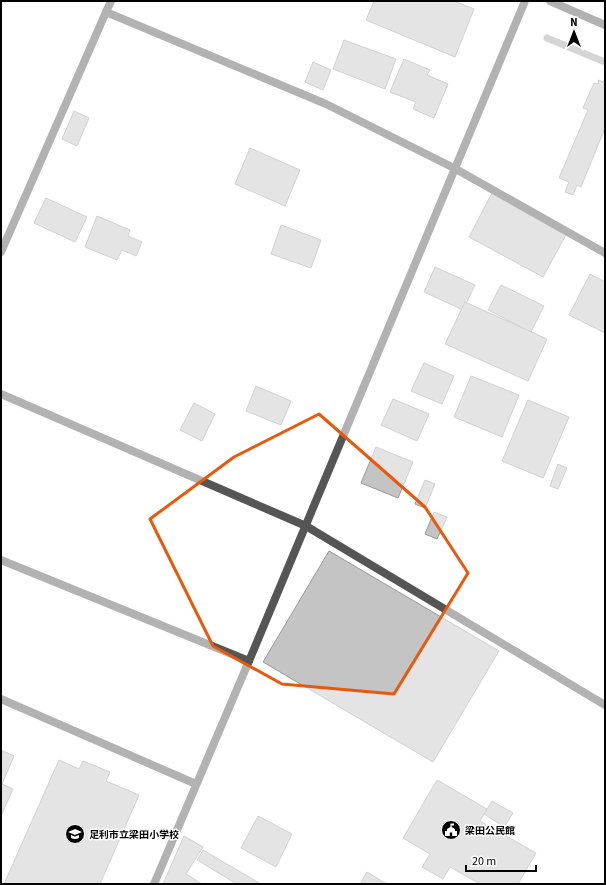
<svg xmlns="http://www.w3.org/2000/svg" width="606" height="885" viewBox="0 0 606 885" font-family="'Source Sans 3','Noto Sans JP',sans-serif">
<style>
.lines{fill:none;stroke-linecap:round;stroke-linejoin:round}
.stream{stroke:#a3a3a3;stroke-width:7}
.building{fill:#c4c4c4;stroke:#999}
.service{stroke:#555;stroke-width:8}
.minor{stroke:#555;stroke-width:8}
.tertiary{stroke:#555;stroke-width:8}
.marked{fill:none;stroke:#e8590c;stroke-width:3;stroke-linejoin:round}
.labels{text-anchor:middle;stroke-width:3;stroke-linejoin:round;paint-order:stroke}
.poi-label{font-size:10px;font-weight:bold;fill:#000;stroke:#fff;text-anchor:start}
</style>
<rect width="100%" height="100%" fill="#fff"/>
<g class="lines">
<path class="stream" d="M547,38L605,62"/>
</g>
<g class="building">
<path d="M374,1H454L474,9L455,57L366,20Z"/>
<path d="M344,40L396,59L385,89L333,69Z"/>
<path d="M404,59L430,70L427,75L448,84L434,118L413,109L416,102L390,92Z"/>
<path d="M313,62L331,70L323,90L305,82Z"/>
<path d="M605,77V128L581,187L577,185L573,195L565,192L569,182L559,178L588,110L583,108L594,83L598,84L599,80L603,82Z"/>
<path d="M74,111L89,118L77,146L62,139Z"/>
<path d="M250,148L300,170L285,206L235,184Z"/>
<path d="M492,193L567,233L543,277L469,237Z"/>
<path d="M46,198L87,217L75,242L34,223Z"/>
<path d="M97,216L130,230L128,236L142,242L136,256L122,250L117,260L85,247Z"/>
<path d="M281,225L321,240L311,268L271,254Z"/>
<path d="M435,267L475,285L463,310L424,292Z"/>
<path d="M590,274L605,282V333L569,315Z"/>
<path d="M501,285L544,306L531,332L488,310Z"/>
<path d="M465,302L547,339L528,381L445,344Z"/>
<path d="M424,363L454,376L442,404L411,391Z"/>
<path d="M471,376L519,395L502,437L454,417Z"/>
<path d="M256,386L291,401L281,425L246,411Z"/>
<path d="M393,399L429,414L417,441L381,425Z"/>
<path d="M528,400L569,417L543,478L502,461Z"/>
<path d="M194,403L215,414L202,441L180,430Z"/>
<path d="M376,447L413,462L398,498L361,483Z"/>
<path d="M558,464L567,468L558,489L550,486Z"/>
<path d="M425,480L435,484L425,508L415,504Z"/>
<path d="M434,512L447,517L437,539L425,534Z"/>
<path d="M329,551L499,651L433,762L263,662Z"/>
<path d="M1,750L14,756L2,784L13,789L1,816Z"/>
<path d="M59,760L79,769L83,761L110,772L106,781L139,795L100,884H4Z"/>
<path d="M437,780L487,809L480,821L536,853L518,884H480L450,867L443,879L422,867L430,854L403,838Z"/>
<path d="M492,801L513,813L504,827L484,814Z"/>
<path d="M258,816L292,834L276,867L241,848Z"/>
<path d="M184,836L203,847L186,874L202,884H163Z"/>
<path d="M203,850L261,884H237L197,860Z"/>
<path d="M367,872L387,884H360Z"/>
</g>
<g class="lines">
<g class="service">
<path d="M106,12L111,1"/>
<path d="M306,526L605,705"/>
</g>
<g class="minor">
<path d="M1,252L106,12L326,104L454,168L605,253"/>
<path d="M1,394L306,526"/>
<path d="M1,560L249,661"/>
<path d="M1,699L196,784"/>
</g>
<g class="tertiary">
<path d="M550,1L605,25"/>
<path d="M154,884L249,661L525,1"/>
</g>
</g>
<path d="M0 0H606V885H0ZM319,414L425,507L468,573L394,694L282,684L213,646L150,519L234,457Z" fill="#fff" fill-opacity=".55" fill-rule="evenodd"/>
<path class="marked" d="M319,414L425,507L468,573L394,694L282,684L213,646L150,519L234,457Z"/>
<defs>
<symbol id="civic-disc" viewBox="-11 -11 22 22"><circle r="9.5" fill="#000" stroke="#fff"/><path d="M-.6-6.5H3V-4.5H.6V-3L4-1V1h2V6H-6V1h2V-1L-.6-3ZM-1.2 2.5V6h2.4V2.5Z" fill="#fff"/></symbol>
<symbol id="school-disc" viewBox="-11 -11 22 22"><circle r="9.5" fill="#000" stroke="#fff"/><path d="M0-5L7-2L0 1L-7-2ZM-4 1L0 2.5L4 1V4Q0 6-4 4Z" fill="#fff"/></symbol>
</defs>
<g fill-rule="evenodd">
<use href="#civic-disc" x="440" y="819" width="22" height="22"/>
<use href="#school-disc" x="64" y="823" width="22" height="22"/>
</g>
<g class="labels">
<g class="poi-label">
<text x="465" y="834">梁田公民館</text>
<text x="89" y="838">足利市立梁田小学校</text>
</g>
</g>
<rect width="606" height="885" fill="none" stroke="#000000" stroke-width="4"/>
<g transform="translate(574 32)" stroke="#ffffff" stroke-width="3" paint-order="stroke">
<path d="M0-3L7 15L0 10L-7 15Z" fill="#000000"/>
<text y="-6" font-size="11" font-weight="bold" text-anchor="middle" fill="#000000">N</text>
</g>
<path d="M466 865v6h70v-6" fill="none" stroke="#000000" stroke-width="2"/>
<text x="472" y="865" font-size="12" fill="#000000" stroke="#ffffff" stroke-width="3" paint-order="stroke">20 m</text>
</svg>
